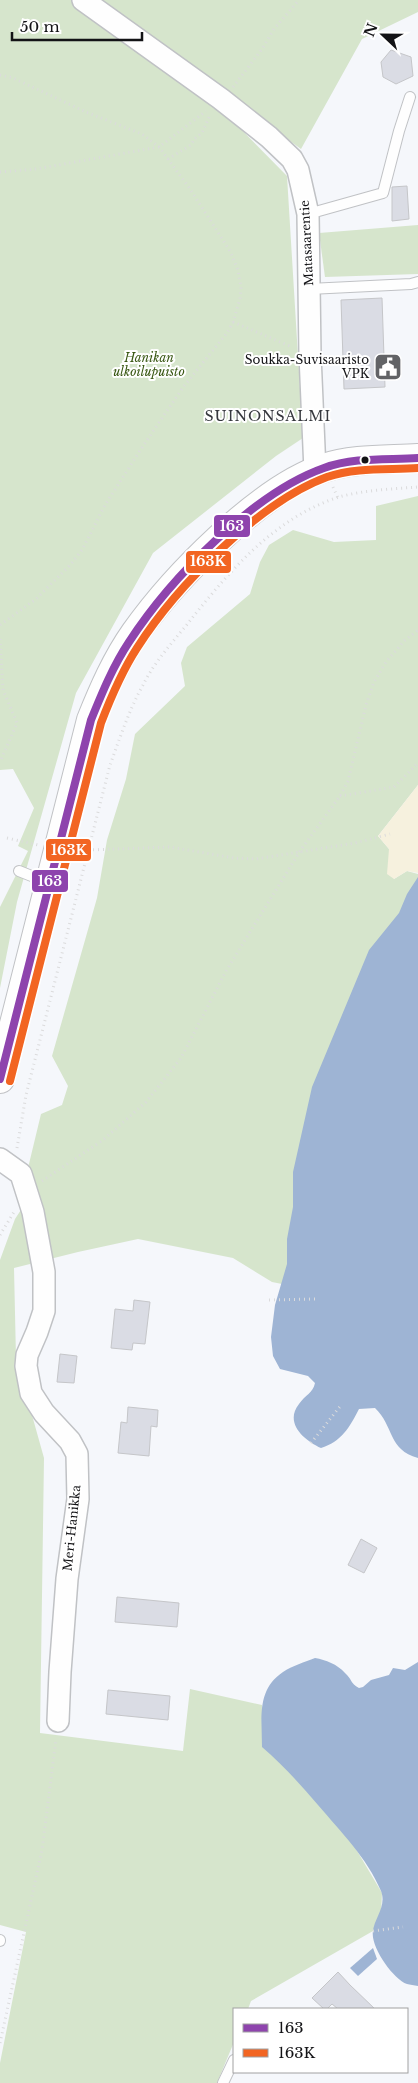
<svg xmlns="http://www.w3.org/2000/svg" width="418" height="2083" viewBox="0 0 418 2083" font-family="'Libre Baskerville',serif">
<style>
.green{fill:#d6e5cc}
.sand{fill:#f6f1de}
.water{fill:#9eb4d4}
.building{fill:#dadce4;stroke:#c5c6c9}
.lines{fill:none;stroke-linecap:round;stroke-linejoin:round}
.lane-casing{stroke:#c0c2c5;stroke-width:12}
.street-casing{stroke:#c0c2c5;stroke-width:24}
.secondary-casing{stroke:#c0c2c5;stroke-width:30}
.path{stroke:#dbdbdc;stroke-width:3;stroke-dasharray:1 4;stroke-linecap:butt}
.lane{stroke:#fefefe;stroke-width:10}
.street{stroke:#fefefe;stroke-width:21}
.secondary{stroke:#fefefe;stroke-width:28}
.bus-1-casing{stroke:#fff;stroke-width:11}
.bus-2-casing{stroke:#fff;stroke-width:11}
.bus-1{stroke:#8e44ad;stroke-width:8}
.bus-2{stroke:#f26522;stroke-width:8}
.bus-dot{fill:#131316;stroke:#fff;stroke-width:2}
.labels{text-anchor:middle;stroke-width:4;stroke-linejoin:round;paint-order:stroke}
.street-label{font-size:12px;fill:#131316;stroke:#fff}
.park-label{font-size:12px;font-style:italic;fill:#385712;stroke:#fff}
.poi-label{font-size:12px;fill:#131316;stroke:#fff;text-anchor:end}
.neighbourhood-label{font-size:14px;letter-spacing:1px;fill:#36383e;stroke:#fff}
.line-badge{stroke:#fff;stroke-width:2}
.badge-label{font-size:14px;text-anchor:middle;font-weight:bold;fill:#fff}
</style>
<rect width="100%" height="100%" fill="#f5f7fb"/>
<g class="green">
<path d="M0,0H418V12L362,39L301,149L243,107L230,118L287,176L303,438L276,456L153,553L76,693L17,902L0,988V907L28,851L18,846L34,808L13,769L0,770Z"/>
<path d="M418,225V274L325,277L319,233Z"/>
<path d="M418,496V785L378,836L389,849L394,879L407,871L418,874V1093L282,1284L272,1282L233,1258L138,1239L78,1252L14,1268L16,1358L44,1458L40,1733L183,1751L190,1689L262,1705L263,1747L289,1770L353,1844L382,1893L381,1914L373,1931L251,2001L248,2009H234V2042L217,2083H0V2063L26,1932L0,1925V1260L15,1219L34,1190L28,1168L41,1114L62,1105L68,1086L52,1056L97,898L107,840L126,779L135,734L185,686L181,663L187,647L250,594L260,562L269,545L293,530L334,542L376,540V506Z"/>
</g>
<path class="sand" d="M418,785V873L407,871L394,879L387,874L389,849L378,836Z"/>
<g class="water">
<path d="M418,877V1458C388,1450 394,1426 375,1408L359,1409C350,1427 341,1442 321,1448C304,1440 284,1423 299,1404C305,1395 313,1393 315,1383L308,1376L280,1369L273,1356L271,1337L275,1305L287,1264V1239L293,1207V1172L312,1087L369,950L399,913L407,894Z"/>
<path d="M315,1658C326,1660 337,1664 345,1673C352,1679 350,1683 359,1688L363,1687L371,1680L389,1675L393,1668L405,1670L418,1662V1986C414,1985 410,1985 407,1984C393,1979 370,1946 373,1931C374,1919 387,1906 381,1891C367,1858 341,1832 318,1805C300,1784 283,1765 262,1747C262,1719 256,1690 283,1672C292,1666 305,1662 315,1658Z"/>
<path d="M373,1948L377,1959L358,1976L350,1968Z"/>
</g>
<g class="building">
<path d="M391,50L411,57L413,76L396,84L383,77L381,62Z"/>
<path d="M407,186L409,219L392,221V187Z"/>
<path d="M382,298L385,387L344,389L341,300Z"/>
<path d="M134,1300L150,1302L145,1344L133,1343L132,1350L111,1348L115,1309L133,1311Z"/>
<path d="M60,1354L77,1356L74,1383L57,1382Z"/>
<path d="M128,1407L158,1410L157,1427L151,1426L149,1456L118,1453L121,1422L127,1423Z"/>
<path d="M361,1539L377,1548L364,1573L348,1565Z"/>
<path d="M117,1597L179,1603L177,1627L115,1622Z"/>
<path d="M108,1690L170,1696L168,1720L106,1714Z"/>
<path d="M338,1972L350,1985L375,2009H338L332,2004L327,2009H324L312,1998Z"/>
</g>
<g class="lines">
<defs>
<g id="lane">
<path d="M308,214L383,193L399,131L410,97"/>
<path d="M309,289L411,284L418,282"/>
<path d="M19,871L49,883"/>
<path d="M0,1941V1940"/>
<path d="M223,2083L234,2060"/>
</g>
<g id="street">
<path d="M83,0L221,99L269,137L292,159L298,170L308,214L310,355L315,471"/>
<path d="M0,1159L21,1174L33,1212L44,1272V1311L37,1332L27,1355L26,1366L31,1393L44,1413L70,1441L77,1454L78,1499L67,1579L60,1672L58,1721"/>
</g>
<path id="secondary" d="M0,1079L91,720C103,690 116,660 135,633C174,578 260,489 324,468C353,458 388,460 418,458"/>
</defs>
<use href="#lane" class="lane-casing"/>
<use href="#street" class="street-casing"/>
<use href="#secondary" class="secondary-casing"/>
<g class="path">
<path d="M0,75L13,78L86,112L142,134L159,147L190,189L230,251L238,270L241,287L240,299L233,322L227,333L184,386L143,446L105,505L82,550L71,564L36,599L0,625"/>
<path d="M233,87L262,49L274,29L299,0"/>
<path d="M168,159L191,145L194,139L202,133L210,115"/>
<path d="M0,172L36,169L159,147L206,111"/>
<path d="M233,322L292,347"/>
<path d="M333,487L338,498"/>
<path d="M0,639L3,690L17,723L0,762"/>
<path d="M340,796L394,787L418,763"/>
<path d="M7,838L38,845"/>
<path d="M88,850L170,847L234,858L256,859L355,843L390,834"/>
<path d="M17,1148L26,1095L110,765C120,738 129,710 143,685C154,663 170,645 185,627C227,574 273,518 339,497C364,490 392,489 418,487"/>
<path d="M42,1181L103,1140L146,1102L181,1058L226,971L300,851L340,796L348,781L366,705L374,682L386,662L405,640L418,630"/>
<path d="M0,1235L14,1212"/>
<path d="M269,1300L315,1299"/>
<path d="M311,1443L342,1404"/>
<path d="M373,1931L403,1927"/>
<path d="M0,2043L42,1850L56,1739"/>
</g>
<use href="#lane" class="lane"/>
<use href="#street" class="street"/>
<use href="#secondary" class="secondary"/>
<defs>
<path id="bus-1" d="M0,1079L91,720C102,693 113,666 129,642C170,579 253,493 324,468C354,457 387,460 418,458"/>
<path id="bus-2" d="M10,1081L101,723C111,697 122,671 137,648C176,587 259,502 327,477C356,467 388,470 418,468"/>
</defs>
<use href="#bus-1" class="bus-1-casing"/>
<use href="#bus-2" class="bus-2-casing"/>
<use href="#bus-1" class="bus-1"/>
<use href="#bus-2" class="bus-2"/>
</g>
<defs>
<symbol id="civic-square" viewBox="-11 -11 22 22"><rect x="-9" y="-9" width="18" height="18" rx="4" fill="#626366" stroke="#fff"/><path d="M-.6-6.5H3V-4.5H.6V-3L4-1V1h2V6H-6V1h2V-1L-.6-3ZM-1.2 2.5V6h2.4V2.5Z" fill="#fff"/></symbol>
</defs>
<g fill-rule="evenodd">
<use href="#civic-square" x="372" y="351" width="32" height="32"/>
</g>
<circle class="bus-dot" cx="365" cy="460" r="4.5"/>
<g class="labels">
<g class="street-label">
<text transform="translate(307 243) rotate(-93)" y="4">Matasaarentie</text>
<text transform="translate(72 1528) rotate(-84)" y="4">Meri-Hanikka</text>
</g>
<g class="park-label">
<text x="149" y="362">Hanikan<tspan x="149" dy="14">ulkoilupuisto</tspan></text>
</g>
<g class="poi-label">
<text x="369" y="364">Soukka-Suvisaaristo<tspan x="369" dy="14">VPK</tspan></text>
</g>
<g class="neighbourhood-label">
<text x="268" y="421">SUINONSALMI</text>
</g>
</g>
<g class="line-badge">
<rect x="213" y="514" width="38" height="24" rx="5" fill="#8e44ad"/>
<rect x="185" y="550" width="47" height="24" rx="5" fill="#f26522"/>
<rect x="45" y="838" width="47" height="24" rx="5" fill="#f26522"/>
<rect x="31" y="869" width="38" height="24" rx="5" fill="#8e44ad"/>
</g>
<g class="badge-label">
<text x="232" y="531">163</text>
<text x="208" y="566">163K</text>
<text x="69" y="855">163K</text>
<text x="50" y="886">163</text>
</g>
<rect x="233" y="2008" width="175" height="65" fill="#ffffff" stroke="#a1a1a2"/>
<rect x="243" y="2024" width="25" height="8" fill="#8e44ad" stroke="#a1a1a2"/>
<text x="278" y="2033" font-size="15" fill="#131316">163</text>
<rect x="243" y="2049" width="25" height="8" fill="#f26522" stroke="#a1a1a2"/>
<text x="278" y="2058" font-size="15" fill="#131316">163K</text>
<g transform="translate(383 35) rotate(292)" stroke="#ffffff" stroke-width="4" paint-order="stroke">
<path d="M0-4L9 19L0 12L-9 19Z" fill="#131316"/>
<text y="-8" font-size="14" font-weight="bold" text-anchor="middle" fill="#131316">N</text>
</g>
<path d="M12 32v8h130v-8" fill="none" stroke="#131316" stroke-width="2.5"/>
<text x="20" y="32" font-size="15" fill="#131316" stroke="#ffffff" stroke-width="4" paint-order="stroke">50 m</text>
</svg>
